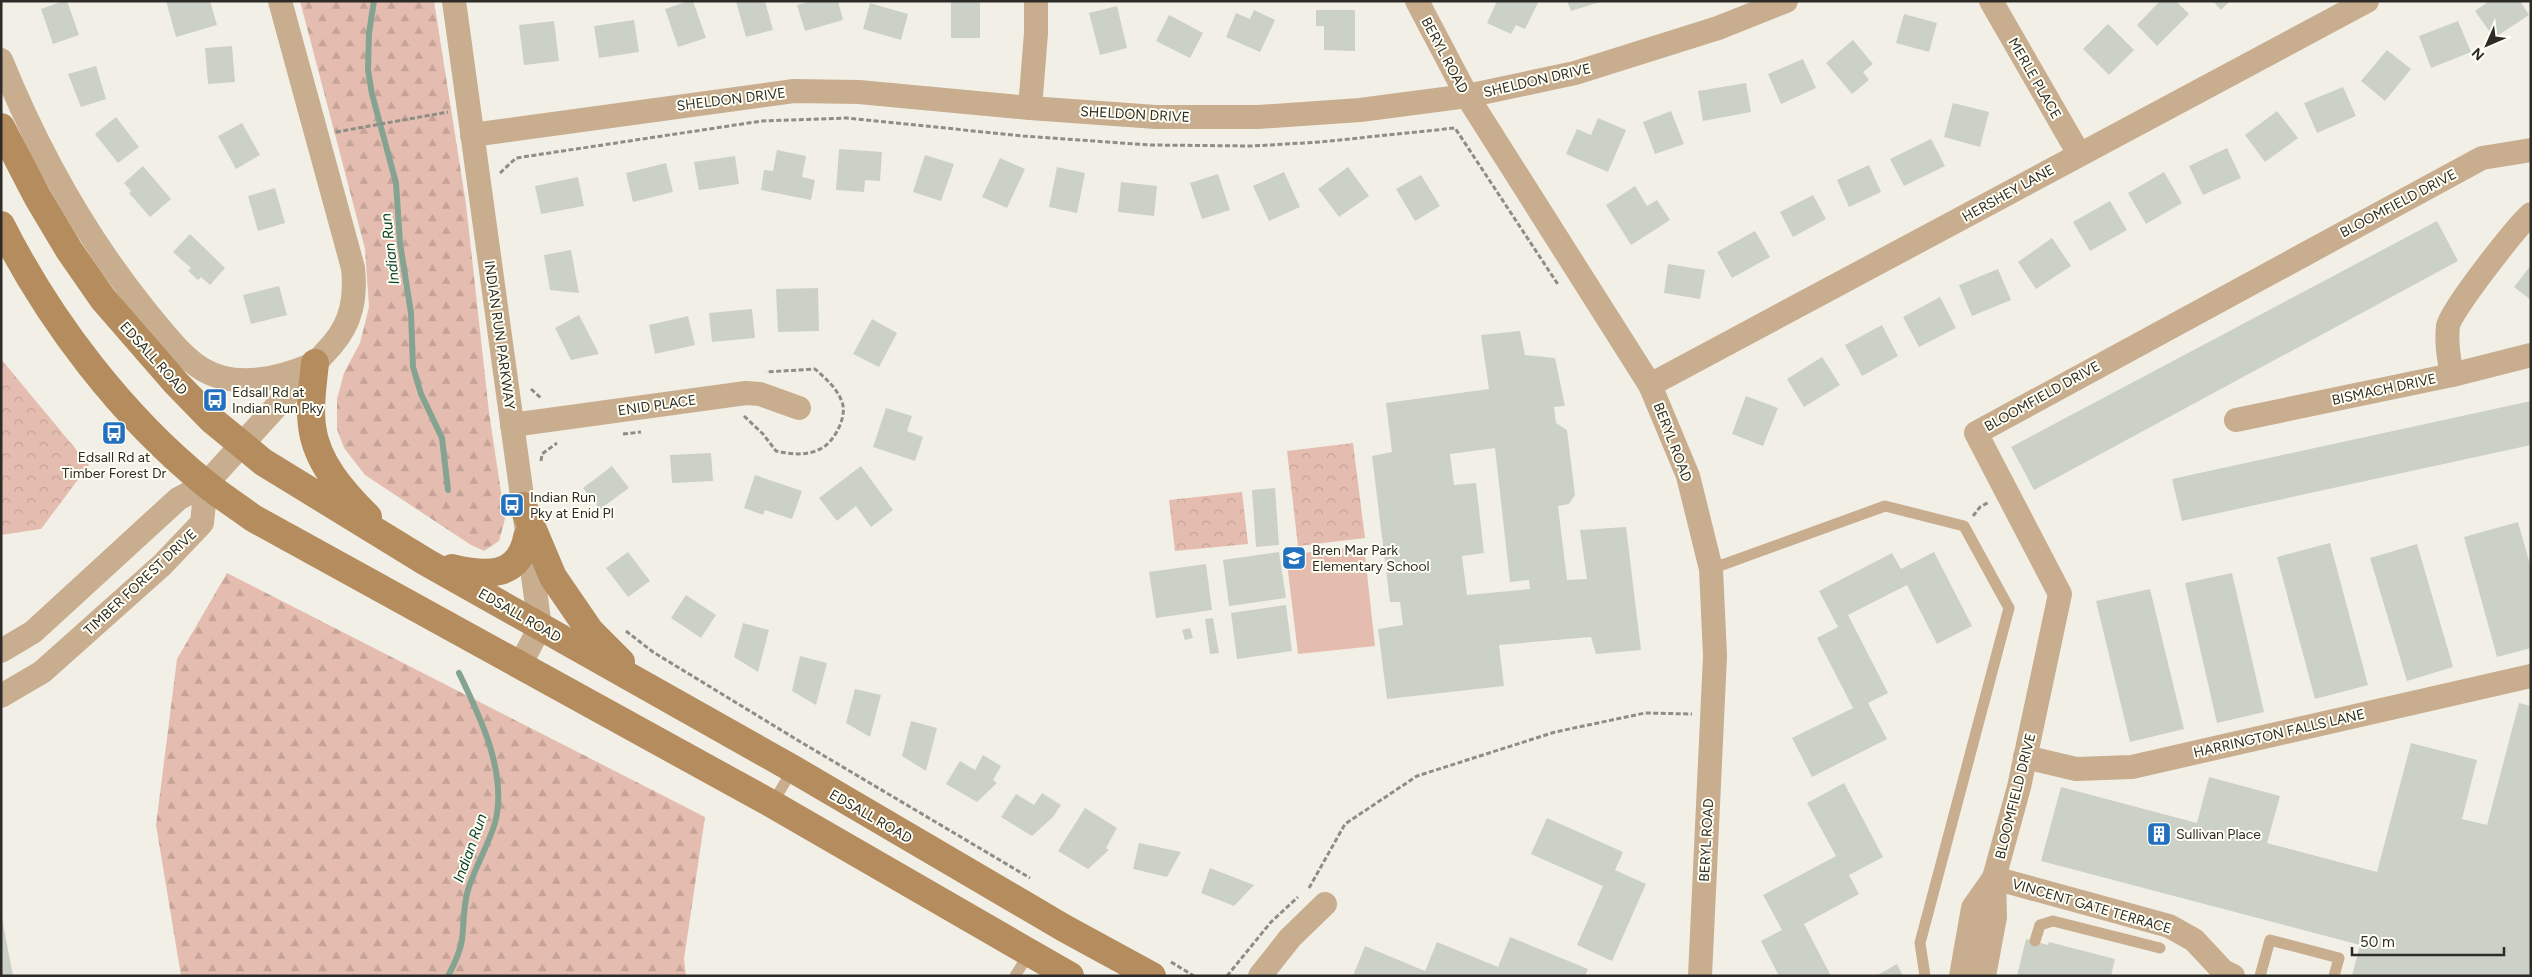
<svg xmlns="http://www.w3.org/2000/svg" width="2532" height="977" viewBox="0 0 2532 977" font-family="Figtree,sans-serif">
<style>
.green{fill:#e5bdb0}
.forest{fill:url(#forest-firs)}
.park{fill:url(#park-crowns)}
.lines{fill:none;stroke-linecap:round;stroke-linejoin:round}
.stream{stroke:#85a391;stroke-width:6}
.building{fill:#ccd1c7;fill-rule:evenodd}
.path{stroke:#8e8d86;stroke-width:3;stroke-dasharray:5 2.5;stroke-linecap:butt}
.lane{stroke:#c9ad8f;stroke-width:11}
.street{stroke:#c9ad8f;stroke-width:24}
.secondary{stroke:#b48c5e;stroke-width:28}
.labels{text-anchor:middle;stroke-width:4;stroke-linejoin:round;paint-order:stroke}
.street-label{font-size:14px;fill:#2c2b27;stroke:#fffef3}
.poi-label{font-size:14px;fill:#2c2b27;stroke:#fffef3;text-anchor:start}
.water-label{font-size:15px;font-style:italic;fill:#07412b;stroke:#fffef3}
</style>
<defs>
<pattern id="forest-firs" width="22" height="20" patternUnits="userSpaceOnUse" patternTransform="scale(1.25)"><rect width="22" height="20" fill="#e5bdb0"/><path d="M5 1l3.5 6h-7zM16 11l3.5 6h-7z" fill="#c5a397"/></pattern>
<pattern id="park-crowns" width="20" height="18" patternUnits="userSpaceOnUse" patternTransform="scale(1.25)"><rect width="20" height="18" fill="#e5bdb0"/><path d="M2 6a3 3 0 1 1 6 0M12 15a3 3 0 1 1 6 0" fill="none" stroke="#c5a397"/></pattern>
</defs>
<rect width="100%" height="100%" fill="#f2f0e6"/>
<path class="green" d="M1364,546L1375,646L1298,654L1286,555Z"/>
<g class="forest">
<path d="M300,1H434L466,204L489,412L505,519L499,541L484,551L471,545L365,475L344,448L337,429V399L344,373L360,343L369,307L365,249Z"/>
<path d="M227,573L705,817L684,959L686,976H181L156,825L177,659Z"/>
</g>
<g class="park">
<path d="M1,359L89,465L41,529L1,535Z"/>
<path d="M1353,443L1365,538L1298,546L1287,451Z"/>
<path d="M1242,492L1248,544L1175,551L1169,500Z"/>
</g>
<g class="lines">
<g class="stream">
<path d="M374,1L369,33L368,70L372,94L396,183L400,243L411,313L413,367L421,394L442,438L448,490"/>
<path d="M448,976C454,965 460,952 462,940C464,924 463,906 468,890C475,867 488,846 495,823C508,774 480,716 459,673"/>
</g>
</g>
<g class="building">
<path d="M63,1H67L79,35L53,44L41,9Z"/>
<path d="M166,1H210L217,25L176,37Z"/>
<path d="M688,1H693L706,38L678,47L665,9Z"/>
<path d="M736,1H765L773,30L746,37Z"/>
<path d="M811,1H838L843,20L805,31L797,5Z"/>
<rect x="951" y="1" width="29" height="37"/>
<path d="M1497,1H1539L1525,29L1516,25L1511,34L1487,23Z"/>
<path d="M1567,1H1600V2L1571,11Z"/>
<path d="M2160,1H2176L2189,14L2157,46L2137,25Z"/>
<path d="M2213,1H2230L2221,10Z"/>
<path d="M2489,1H2520L2529,15L2494,38L2475,11Z"/>
<path d="M870,3L908,14L901,40L863,29Z"/>
<path d="M1117,6L1127,48L1100,55L1089,13Z"/>
<path d="M1254,10L1275,20L1260,52L1226,37L1236,13L1250,19Z"/>
<path d="M1316,10H1355V51L1324,50V26H1316Z"/>
<path d="M1904,14L1937,23L1929,52L1896,43Z"/>
<path d="M1169,15L1203,33L1190,58L1156,41Z"/>
<path d="M634,20L639,52L599,58L594,26Z"/>
<path d="M554,21L559,61L524,65L519,25Z"/>
<path d="M2458,21L2471,52L2431,68L2419,36Z"/>
<path d="M2108,24L2134,50L2109,75L2083,49Z"/>
<path d="M1853,40L1873,64L1863,72L1869,80L1852,94L1826,63Z"/>
<path d="M232,46L235,82L208,84L205,48Z"/>
<path d="M2387,50L2411,69L2385,101L2361,81Z"/>
<path d="M1803,59L1816,88L1781,104L1768,74Z"/>
<path d="M96,66L106,99L81,107L68,74Z"/>
<path d="M1746,83L1751,112L1703,121L1698,91Z"/>
<path d="M2343,87L2356,116L2317,133L2304,103Z"/>
<path d="M1953,103L1989,112L1980,147L1944,137Z"/>
<path d="M1671,111L1684,144L1655,154L1643,122Z"/>
<path d="M2277,111L2298,138L2265,162L2245,135Z"/>
<path d="M116,117L139,147L118,163L95,134Z"/>
<path d="M1598,118L1626,130L1608,172L1566,154L1577,129L1591,135Z"/>
<path d="M242,123L260,155L236,169L218,136Z"/>
<path d="M1931,139L1945,166L1904,186L1890,159Z"/>
<path d="M2227,148L2241,178L2203,195L2189,166Z"/>
<path d="M839,149L882,152L880,181L865,180L864,192L836,190Z"/>
<path d="M777,150L806,156L802,177L815,180L811,200L761,190L764,170L773,171Z"/>
<path d="M925,155L954,164L941,201L913,192Z"/>
<path d="M735,156L739,184L699,190L694,162Z"/>
<path d="M1000,158L1025,169L1007,208L982,197Z"/>
<path d="M666,163L673,192L633,202L626,173Z"/>
<path d="M1869,165L1881,192L1849,207L1837,180Z"/>
<path d="M143,166L171,199L150,217L129,193L131,191L124,183Z"/>
<path d="M1057,167L1085,173L1077,213L1049,207Z"/>
<path d="M1348,167L1369,196L1339,217L1318,189Z"/>
<path d="M1284,172L1300,207L1269,221L1253,186Z"/>
<path d="M2164,172L2182,203L2146,224L2128,193Z"/>
<path d="M1218,174L1230,210L1202,219L1190,183Z"/>
<path d="M1421,175L1440,206L1415,221L1396,189Z"/>
<path d="M578,177L584,206L541,214L535,186Z"/>
<path d="M1121,182L1157,186L1154,216L1118,212Z"/>
<path d="M1635,186L1647,206L1657,200L1670,220L1631,245L1606,205Z"/>
<path d="M275,188L285,223L258,231L248,196Z"/>
<path d="M1813,195L1826,219L1793,237L1780,212Z"/>
<path d="M2110,201L2127,230L2090,251L2073,222Z"/>
<path d="M2437,221L2458,261L2034,490L2011,447Z"/>
<path d="M1755,231L1770,257L1732,278L1717,252Z"/>
<path d="M190,234L225,268L210,285L201,277L198,280L188,271L191,268L173,252Z"/>
<path d="M2052,238L2071,266L2036,289L2018,262Z"/>
<path d="M571,250L579,293L550,290L544,255Z"/>
<path d="M1668,264L1705,270L1700,299L1664,293Z"/>
<path d="M2531,265V300L2514,287Z"/>
<path d="M1998,269L2011,300L1972,316L1959,285Z"/>
<path d="M279,286L287,315L251,324L243,295Z"/>
<path d="M818,288L819,331L778,332L776,289Z"/>
<path d="M1940,297L1956,328L1919,347L1903,317Z"/>
<path d="M752,309L755,338L712,342L709,313Z"/>
<path d="M579,315L599,354L571,360L555,328Z"/>
<path d="M688,316L695,345L655,354L649,325Z"/>
<path d="M872,319L897,333L879,367L853,354Z"/>
<path d="M1882,325L1898,356L1862,376L1845,345Z"/>
<path d="M1520,331L1525,355L1555,358L1565,406L1554,407L1556,423L1567,430L1575,495L1569,504L1558,506L1567,580L1587,579L1580,530L1626,527L1641,650L1596,654L1591,637L1499,645L1504,686L1387,699L1378,629L1403,625L1400,602H1390L1372,456L1392,452L1386,403L1489,389L1481,335ZM1495,448L1510,582L1529,580L1530,589L1467,595L1462,556L1484,553L1476,483L1454,485L1450,454Z"/>
<path d="M1822,357L1840,385L1804,407L1787,379Z"/>
<path d="M1746,396L1778,408L1763,446L1732,434Z"/>
<path d="M2531,401V445L2182,521L2172,479Z"/>
<path d="M886,408L912,416L907,431L923,437L915,461L873,447Z"/>
<path d="M711,453L713,481L672,483L670,455Z"/>
<path d="M612,466L629,488L600,509L583,488Z"/>
<path d="M861,466L893,510L871,527L856,506L837,521L819,498Z"/>
<path d="M755,475L802,491L792,519L765,510L763,515L744,508Z"/>
<path d="M1275,488L1279,545L1256,547L1252,490Z"/>
<path d="M2518,522L2531,568V648L2497,657L2464,537Z"/>
<path d="M2330,543L2368,685L2315,699L2277,557Z"/>
<path d="M2417,544L2453,667L2407,681L2370,558Z"/>
<path d="M628,552L650,581L628,597L606,568Z"/>
<path d="M1279,552L1286,598L1229,606L1223,560Z"/>
<path d="M1934,552L1972,626L1937,644L1907,585L1848,615L1888,693L1868,703L1887,739L1812,777L1792,738L1853,708L1817,638L1838,627L1819,591L1892,553L1901,569Z"/>
<path d="M1206,564L1212,610L1156,618L1149,572Z"/>
<path d="M2232,573L2264,712L2217,723L2185,583Z"/>
<path d="M2150,589L2184,729L2130,742L2096,601Z"/>
<path d="M686,595L716,615L701,638L671,618Z"/>
<path d="M1286,605L1292,651L1237,659L1231,613Z"/>
<path d="M1213,618L1219,653L1210,654L1205,619Z"/>
<path d="M743,623L769,630L758,672L734,657Z"/>
<path d="M1190,628L1193,638L1185,640L1182,630Z"/>
<path d="M800,656L827,663L816,705L792,691Z"/>
<path d="M855,689L881,695L870,737L846,723Z"/>
<path d="M2519,703L2531,706V976H2352L2360,945L2041,861L2061,787L2197,823L2209,777L2280,796L2267,843L2377,872L2411,743L2477,760L2462,819L2487,825Z"/>
<path d="M911,721L937,728L926,771L902,756Z"/>
<path d="M983,755L1001,766L993,780L997,783L977,802L946,784L960,761L975,770Z"/>
<path d="M1844,783L1883,857L1849,875L1859,894L1804,924L1831,976H1779L1761,941L1782,930L1763,895L1836,856L1807,803Z"/>
<path d="M1042,793L1061,805L1053,817L1032,836L1001,817L1016,794L1034,805Z"/>
<path d="M1085,808L1117,828L1106,848L1109,850L1088,869L1058,851Z"/>
<path d="M1547,818L1623,852L1615,870L1646,884L1612,961L1577,945L1603,886L1531,854Z"/>
<path d="M1139,843L1181,852L1167,877L1133,869Z"/>
<path d="M1210,868L1254,885L1234,906L1201,893Z"/>
<path d="M1,918H2L13,976H1Z"/>
<path d="M1510,937L1588,969L1585,976H1353L1365,946L1425,971L1437,942L1498,967Z"/>
<path d="M2026,939L2048,945L2049,942L2115,959L2111,976H2017Z"/>
<path d="M1897,964L1903,976H1876Z"/>
</g>
<g class="lines">
<g class="path">
<path d="M336,132L448,112"/>
<path d="M500,173L516,158L762,121L847,118L1023,136L1150,145L1252,146L1320,142L1455,128L1559,286"/>
<path d="M531,389L541,398"/>
<path d="M744,416L763,434L776,451C790,454 804,456 818,450C833,445 848,417 842,402C837,388 826,379 815,369L766,372"/>
<path d="M623,434L641,432"/>
<path d="M541,461L542,454L557,443"/>
<path d="M1973,516L1980,507L1989,502"/>
<path d="M626,631L653,652L799,741L1030,878"/>
<path d="M1309,888L1345,824L1417,776L1555,732L1645,713L1692,714"/>
<path d="M1171,962L1194,976"/>
<path d="M1227,976L1271,922L1298,897"/>
</g>
<g class="lane">
<path d="M1711,569L1885,506L1964,526L2009,608L1920,943L1925,976"/>
<path d="M772,804L793,769"/>
<path d="M2035,941L2040,925L2053,921L2160,948"/>
<path d="M1015,976L1030,952"/>
<path d="M2260,976L2270,940L2339,958L2334,976"/>
</g>
<g class="street">
<path d="M454,1L540,627L520,665"/>
<path d="M1417,1L1467,96L1650,385L1688,476L1711,569L1715,656L1700,976"/>
<path d="M1991,1L2079,154"/>
<path d="M1,60C38,151 86,238 149,315C164,333 181,356 202,369C235,389 278,379 311,365"/>
<path d="M1030,108L1036,33V1"/>
<path d="M472,135L794,91L859,92L1030,108L1156,117H1258L1360,110L1467,96L1575,73L1718,28L1786,1"/>
<path d="M2452,375C2449,359 2446,343 2448,326C2451,310 2517,226 2531,214"/>
<path d="M1650,385L2367,1"/>
<path d="M2236,420L2452,375L2531,355"/>
<path d="M512,425L746,393L760,394L799,408"/>
<path d="M1,651L33,632L178,499L206,484L332,345C352,322 356,297 353,268L280,1"/>
<path d="M1,696L42,672L162,565L202,523L206,484"/>
<path d="M2025,757L2076,769L2132,767L2531,676"/>
<path d="M1994,878L2169,926L2194,940L2223,971L2233,976"/>
<path d="M1260,976L1290,938L1325,904"/>
<path d="M1961,976L1973,908L1994,878"/>
<path d="M1984,976L1995,917L1994,878L2019,787L2060,594L1976,433L2482,158L2531,150"/>
</g>
<g class="secondary">
<path d="M1,127L38,198L69,250L103,299L176,383L212,420L263,462L426,562L793,769L1064,928L1152,976"/>
<path d="M1,225C50,322 122,416 206,484C221,496 238,507 253,518L772,804L1070,976"/>
<path d="M315,363C313,384 309,405 312,426C316,462 343,492 368,517"/>
<path d="M523,506L553,577L590,631L621,662"/>
<path d="M452,568C485,576 519,579 527,537"/>
</g>
</g>
<defs>
<symbol id="bus-square" viewBox="-11 -11 22 22"><rect x="-9" y="-9" width="18" height="18" rx="4" fill="#2370bf" stroke="#fffef3"/><path d="M-5-6H5V4H4V6H2V4H-2V6H-4V4H-5ZM-3.5-4V0h7V-4ZM-3.5 1.2v1.5H-2V1.2ZM2 1.2v1.5H3.5V1.2Z" fill="#fff"/></symbol>
<symbol id="school-square" viewBox="-11 -11 22 22"><rect x="-9" y="-9" width="18" height="18" rx="4" fill="#2370bf" stroke="#fffef3"/><path d="M0-5L7-2L0 1L-7-2ZM-4 1L0 2.5L4 1V4Q0 6-4 4Z" fill="#fff"/></symbol>
<symbol id="building-square" viewBox="-11 -11 22 22"><rect x="-9" y="-9" width="18" height="18" rx="4" fill="#2370bf" stroke="#fffef3"/><path d="M-4-6H4V6H1V3H-1V6H-4ZM-2.5-4.3h1.7v1.8h-1.7ZM.8-4.3h1.7v1.8H.8ZM-2.5-1h1.7V.8h-1.7ZM.8-1h1.7V.8H.8Z" fill="#fff"/></symbol>
</defs>
<g fill-rule="evenodd">
<use href="#bus-square" x="201" y="386" width="28" height="28"/>
<use href="#bus-square" x="100" y="419" width="28" height="28"/>
<use href="#bus-square" x="498" y="491" width="28" height="28"/>
<use href="#school-square" x="1280" y="544" width="28" height="28"/>
<use href="#building-square" x="2145" y="820" width="28" height="28"/>
</g>
<g class="labels">
<g class="street-label">
<text transform="translate(1445 55) rotate(62)" y="5">BERYL ROAD</text>
<text transform="translate(2035 78) rotate(60)" y="5">MERLE PLACE</text>
<text transform="translate(1537 80) rotate(-13)" y="5">SHELDON DRIVE</text>
<text transform="translate(731 99) rotate(-7)" y="5">SHELDON DRIVE</text>
<text transform="translate(1135 114) rotate(3)" y="5">SHELDON DRIVE</text>
<text transform="translate(2008 193) rotate(-29)" y="5">HERSHEY LANE</text>
<text transform="translate(2398 203) rotate(-28)" y="5">BLOOMFIELD DRIVE</text>
<text transform="translate(500 335) rotate(82)" y="5">INDIAN RUN PARKWAY</text>
<text transform="translate(154 358) rotate(48)" y="5">EDSALL ROAD</text>
<text transform="translate(2384 389) rotate(-12)" y="5">BISMACH DRIVE</text>
<text transform="translate(2042 396) rotate(-29)" y="5">BLOOMFIELD DRIVE</text>
<text transform="translate(657 405) rotate(-8)" y="5">ENID PLACE</text>
<text transform="translate(1673 442) rotate(69)" y="5">BERYL ROAD</text>
<text transform="translate(140 582) rotate(-43)" y="5">TIMBER FOREST DRIVE</text>
<text transform="translate(520 615) rotate(30)" y="5">EDSALL ROAD</text>
<text transform="translate(2279 733) rotate(-13)" y="5">HARRINGTON FALLS LANE</text>
<text transform="translate(2015 796) rotate(-76)" y="5">BLOOMFIELD DRIVE</text>
<text transform="translate(871 816) rotate(30)" y="5">EDSALL ROAD</text>
<text transform="translate(1706 840) rotate(-87)" y="5">BERYL ROAD</text>
<text transform="translate(2092 906) rotate(16)" y="5">VINCENT GATE TERRACE</text>
</g>
<g class="poi-label">
<text x="232" y="397">Edsall Rd at<tspan x="232" dy="16">Indian Run Pky</tspan></text>
<text x="114" y="462" text-anchor="middle">Edsall Rd at<tspan x="114" dy="16">Timber Forest Dr</tspan></text>
<text x="530" y="502">Indian Run<tspan x="530" dy="16">Pky at Enid Pl</tspan></text>
<text x="1312" y="555">Bren Mar Park<tspan x="1312" dy="16">Elementary School</tspan></text>
<text x="2176" y="839">Sullivan Place</text>
</g>
<g class="water-label">
<text transform="translate(390 249) rotate(-97)" y="5">Indian Run</text>
<text transform="translate(470 848) rotate(-70)" y="5">Indian Run</text>
</g>
</g>
<rect width="2532" height="977" fill="none" stroke="#2c2b27" stroke-width="5"/>
<g transform="translate(2487 45) rotate(225)" stroke="#fffef3" stroke-width="4" paint-order="stroke">
<path d="M0-4L9 19L0 12L-9 19Z" fill="#2c2b27"/>
<text y="-8" font-size="14" font-weight="bold" text-anchor="middle" fill="#2c2b27">N</text>
</g>
<path d="M2352 947v8h152v-8" fill="none" stroke="#2c2b27" stroke-width="2.5"/>
<text x="2360" y="947" font-size="15" fill="#2c2b27" stroke="#fffef3" stroke-width="4" paint-order="stroke">50 m</text>
</svg>
